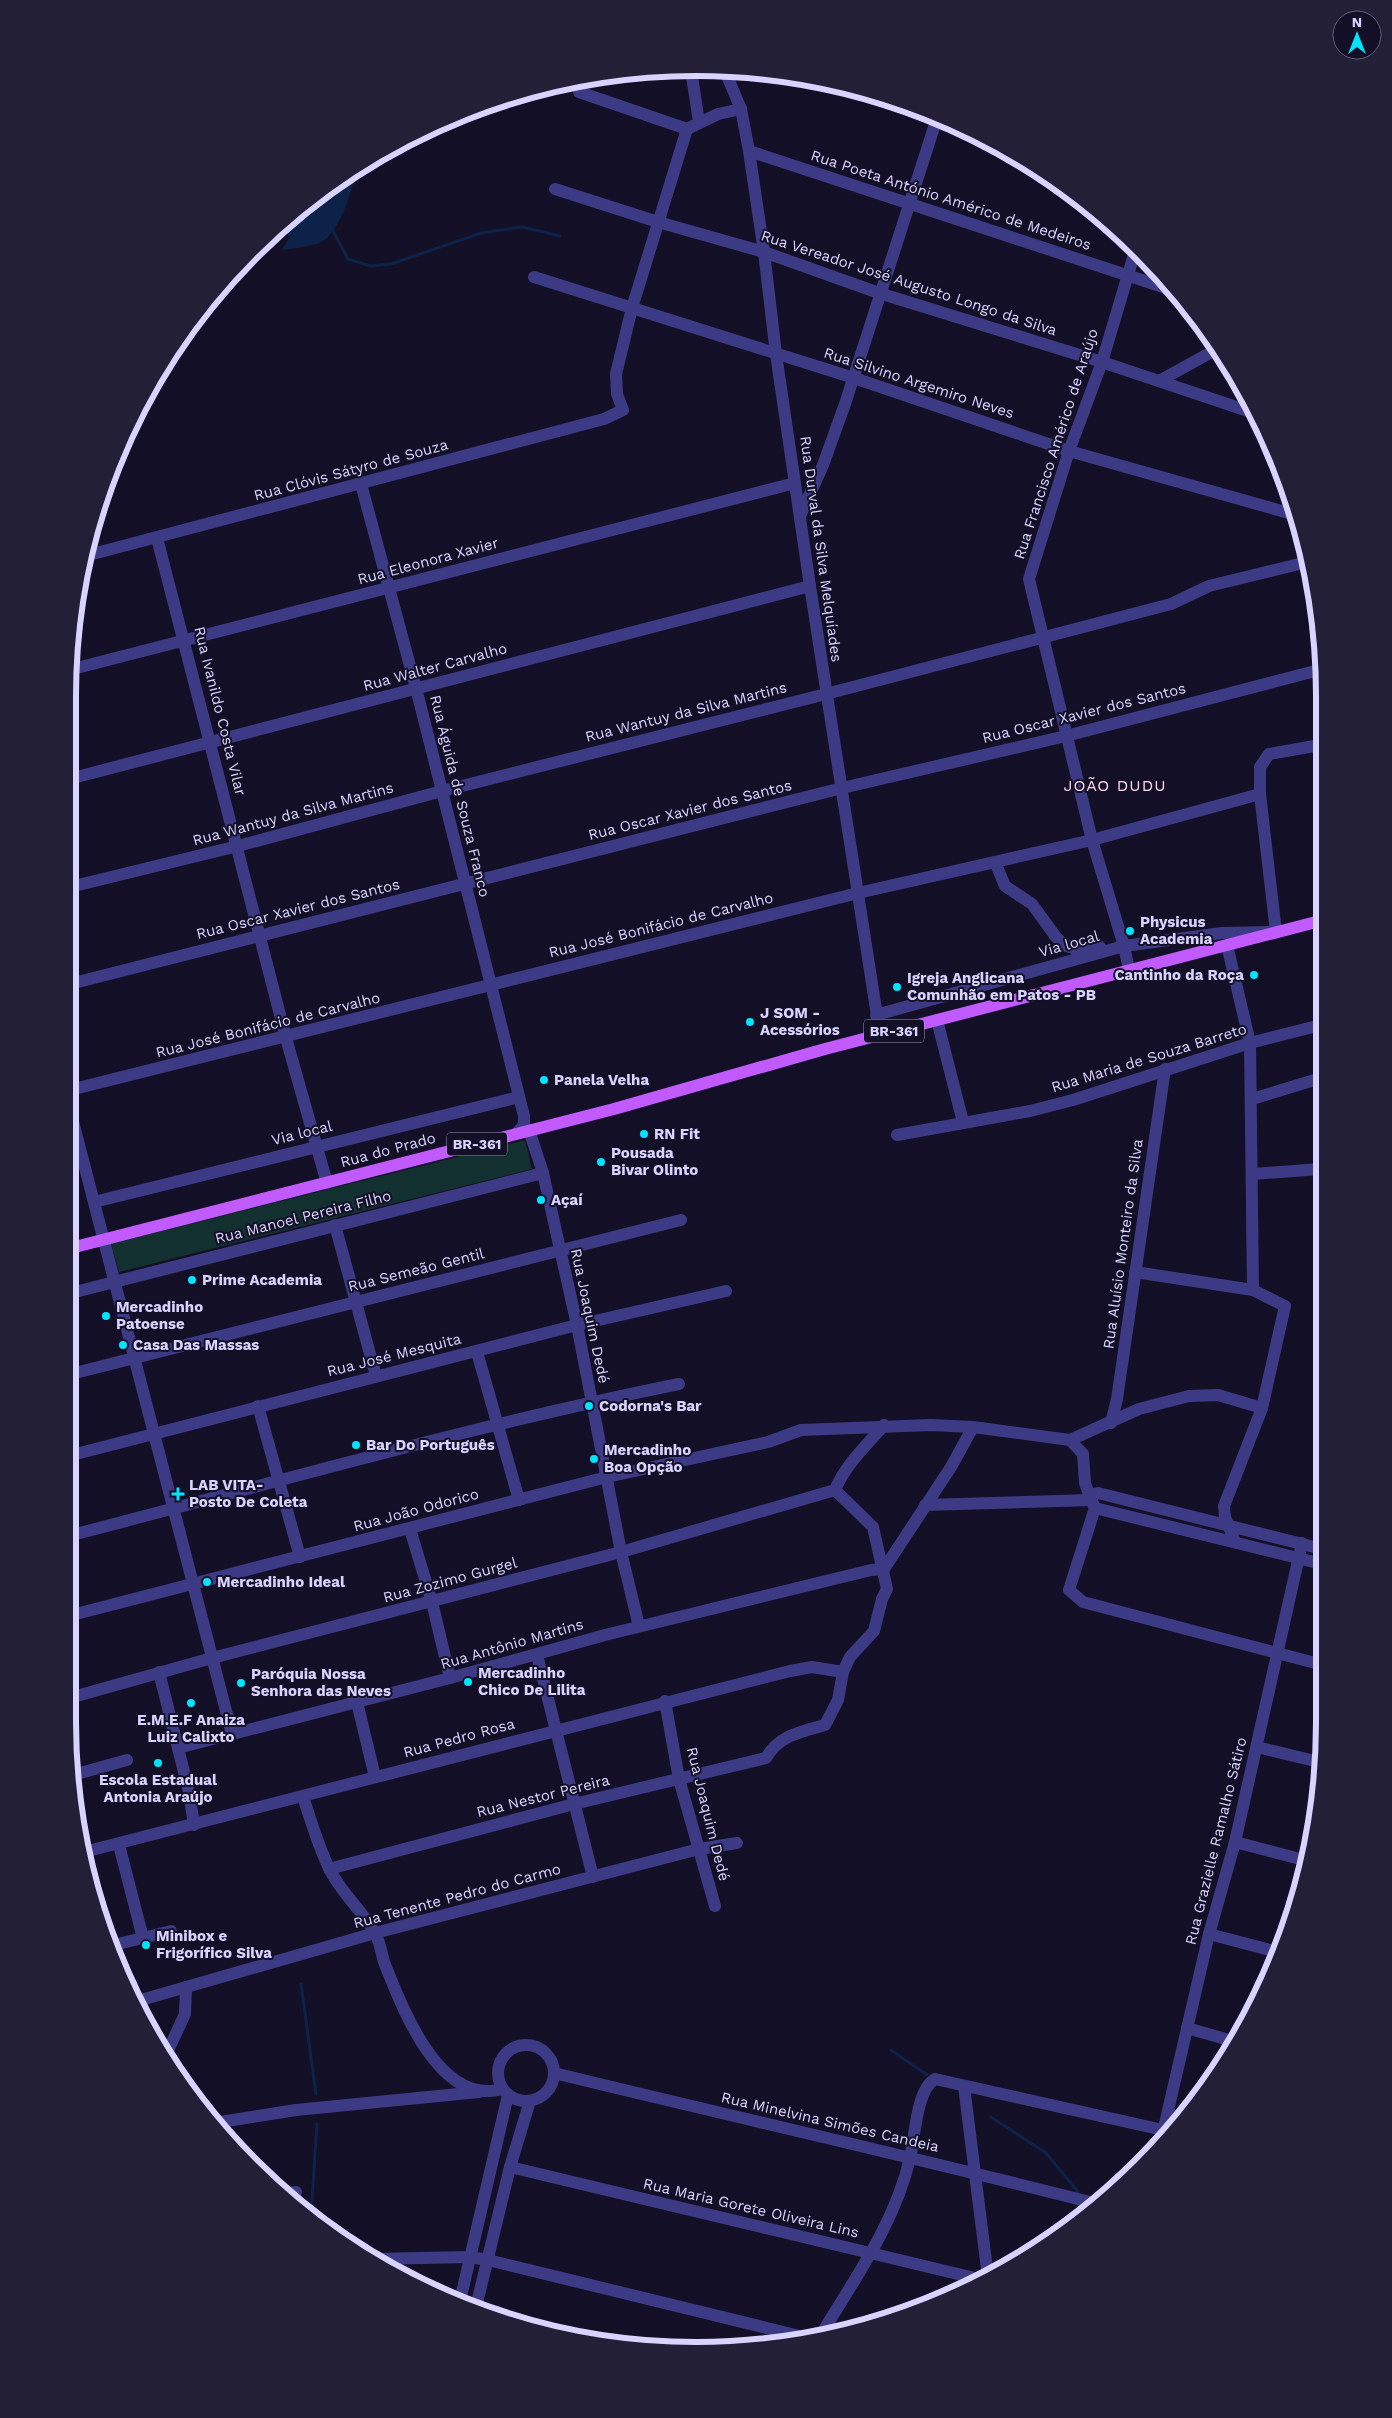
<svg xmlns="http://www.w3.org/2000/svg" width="1392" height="2418" viewBox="0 0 1392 2418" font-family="'Work Sans',sans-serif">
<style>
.green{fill:#12302f}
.water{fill:#0c2248}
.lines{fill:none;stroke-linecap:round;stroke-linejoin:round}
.stream{stroke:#0c2248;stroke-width:3}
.minor{stroke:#3d3a85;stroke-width:12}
.major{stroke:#c25bff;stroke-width:12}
.poi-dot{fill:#00e5ff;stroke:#130f26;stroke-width:2}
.labels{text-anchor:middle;stroke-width:4;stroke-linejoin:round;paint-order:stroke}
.shield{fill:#130f26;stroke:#9e99be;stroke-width:1}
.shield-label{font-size:14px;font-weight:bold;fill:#d9d4ff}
.street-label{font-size:15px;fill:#d9d4ff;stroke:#130f26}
.poi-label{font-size:15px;font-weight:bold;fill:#d9d4ff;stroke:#130f26;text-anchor:start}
.neighbourhood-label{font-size:16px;letter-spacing:1px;fill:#ffd6f0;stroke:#130f26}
.rim{fill:none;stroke:#d9d4ff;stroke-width:6}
</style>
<rect width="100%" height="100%" fill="#130f26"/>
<path class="green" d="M525,1140L532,1169L119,1272L111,1244Z"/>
<path class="water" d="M356,171C352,191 339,237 317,244C306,247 293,248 282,250L290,237L282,227L314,197Z"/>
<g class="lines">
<g class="stream">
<path d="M332,229L348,259L371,266L391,264L481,233L522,227L560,236"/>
<path d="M301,1984L316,2094"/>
<path d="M891,2050L927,2075"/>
<path d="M991,2117L1046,2153L1078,2192"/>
<path d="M311,2215L317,2124"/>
</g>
<g class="minor">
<path d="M691,70L699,122"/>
<path d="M725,71L741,109L749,151L764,252L776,354L810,586L880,1035"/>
<path d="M834,86L937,118"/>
<path d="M579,92L687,129L718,114L741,109"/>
<path d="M749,151L1172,290"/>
<path d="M555,189L658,222L764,252L879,293L1102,362L1251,412"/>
<path d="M534,277L854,378L1069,451L1296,515"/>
<path d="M1159,381L1219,348"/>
<path d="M361,484L416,688L524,1116V1125L517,1133"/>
<path d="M800,516L823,465L845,404L937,118"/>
<path d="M157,538L286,1038L327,1183"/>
<path d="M85,556L604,419L623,410L617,394L616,374L632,308L687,129"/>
<path d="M69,670L795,483"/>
<path d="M69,779L810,586"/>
<path d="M995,862L1005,886L1032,904L1056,937L1064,945L1076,949L1100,947"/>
<path d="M70,887L238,846L442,791L826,694L1171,604L1209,586L1307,562"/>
<path d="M1227,945L1250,1043L1253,1290"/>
<path d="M1129,970L1124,946L1092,840L1029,579L1069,451L1102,362L1136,248"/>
<path d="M70,984L842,788L1066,736L1319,670"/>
<path d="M876,1015L1124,946L1222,933L1276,932L1260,794V767L1269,754L1320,745"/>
<path d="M937,1020L963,1122"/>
<path d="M70,1090L858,893L1092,840L1260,794"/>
<path d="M1252,1099L1321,1078"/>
<path d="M70,1110C123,1318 177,1526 232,1734"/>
<path d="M529,1130L543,1173L577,1325L621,1552L639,1626"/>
<path d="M897,1135L1030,1111L1073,1100L1250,1043L1321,1025"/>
<path d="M1253,1174L1321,1169"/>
<path d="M94,1202L519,1097"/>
<path d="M335,1225L376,1376"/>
<path d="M1135,1272L1253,1290L1285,1306L1262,1408L1224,1506L1225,1517L1235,1542"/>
<path d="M71,1293L543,1173"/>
<path d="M477,1352L519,1500"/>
<path d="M71,1374L681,1220"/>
<path d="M258,1406L300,1557"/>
<path d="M1111,1423L1117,1399L1165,1069"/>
<path d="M72,1455L577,1325L726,1291"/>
<path d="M835,1490C845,1465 867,1445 884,1425"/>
<path d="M925,1505L1091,1500L1085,1483L1083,1454L1070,1440"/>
<path d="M1095,1508L1069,1590L1083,1602L1323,1665"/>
<path d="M1095,1508L1091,1500L1094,1494L1098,1493L1322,1549"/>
<path d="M1095,1508L1322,1564"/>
<path d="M410,1529L432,1602L450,1678"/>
<path d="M72,1535C274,1483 475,1425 679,1384"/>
<path d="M72,1615L607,1477L768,1442L801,1430L931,1425L973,1427L1070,1440L1139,1409L1189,1396L1218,1395L1262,1408"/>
<path d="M537,1655L593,1877"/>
<path d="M159,1672L189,1792L194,1825"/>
<path d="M73,1697L212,1658L621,1552L835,1490"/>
<path d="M665,1701L679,1779L715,1906"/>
<path d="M357,1702L375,1777"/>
<path d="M1257,1747L1323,1763"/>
<path d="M178,1748L450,1678L605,1635L871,1570L884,1569L951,1467L973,1427"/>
<path d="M73,1775L127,1760"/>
<path d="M303,1797C311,1820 318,1846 329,1868C340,1892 362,1910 375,1933C380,1941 381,1952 384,1962C402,2007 439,2107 502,2089"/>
<path d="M1235,1842L1304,1860"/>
<path d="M119,1845L143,1938"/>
<path d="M84,1852L790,1671L812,1667L843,1672"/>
<path d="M329,1869L574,1804L766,1758C779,1735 801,1732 825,1725L838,1700L843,1672L850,1657L874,1631L882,1599L887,1589L873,1527L835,1490"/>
<path d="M1209,1934L1278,1952"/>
<path d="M110,1946L171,1931"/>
<path d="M134,2002L375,1933L699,1849L737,1843"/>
<path d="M1187,2028L1236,2042"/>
<circle cx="526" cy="2073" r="28"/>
<path d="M166,2055L185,2014L186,1987"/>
<path d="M554,2073C735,2117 917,2158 1098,2204"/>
<path d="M964,2086L988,2277"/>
<path d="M214,2123L296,2110L479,2092"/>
<path d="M1160,2145L1209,1934L1235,1842L1302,1543"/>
<path d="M510,2167L983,2280"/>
<path d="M286,2194L296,2192"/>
<path d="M371,2259L470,2257L488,2260L812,2339"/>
<path d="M460,2301L508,2095"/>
<path d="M476,2307L510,2167L530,2101"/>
<path d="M819,2338C853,2281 895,2224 910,2158C915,2138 916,2090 935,2079L1163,2130"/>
</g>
<path class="major" d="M71,1248L614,1109L825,1049L1320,921"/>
</g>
<g class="poi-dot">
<circle cx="1130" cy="931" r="5"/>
<circle cx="1254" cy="975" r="5"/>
<circle cx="897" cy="987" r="5"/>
<circle cx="750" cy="1022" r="5"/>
<circle cx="544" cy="1080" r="5"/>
<circle cx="644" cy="1134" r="5"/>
<circle cx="601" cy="1162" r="5"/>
<circle cx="541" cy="1200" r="5"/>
<circle cx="192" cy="1280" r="5"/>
<circle cx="106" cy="1316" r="5"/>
<circle cx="123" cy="1345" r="5"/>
<circle cx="589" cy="1406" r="5"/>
<circle cx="356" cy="1445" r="5"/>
<circle cx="594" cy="1459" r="5"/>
<path d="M175.5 1486.5h5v5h5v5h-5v5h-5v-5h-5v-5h5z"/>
<circle cx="207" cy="1582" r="5"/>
<circle cx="468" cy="1682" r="5"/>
<circle cx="241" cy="1683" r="5"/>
<circle cx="191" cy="1703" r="5"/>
<circle cx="158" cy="1763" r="5"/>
<circle cx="146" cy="1945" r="5"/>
</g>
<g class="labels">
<g class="shield">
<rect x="864" y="1019.5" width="60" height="23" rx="4"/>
<rect x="447" y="1132.5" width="60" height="23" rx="4"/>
</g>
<g class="shield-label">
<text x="894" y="1036">BR-361</text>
<text x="477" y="1149">BR-361</text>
</g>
<g class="street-label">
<text transform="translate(951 200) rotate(18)" y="5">Rua Poeta António Américo de Medeiros</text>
<text transform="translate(909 283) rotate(18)" y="5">Rua Vereador José Augusto Longo da Silva</text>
<text transform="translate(919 383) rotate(18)" y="5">Rua Silvino Argemiro Neves</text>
<text transform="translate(1056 444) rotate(-72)" y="5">Rua Francisco Américo de Araújo</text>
<text transform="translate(351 470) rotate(-15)" y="5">Rua Clóvis Sátyro de Souza</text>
<text transform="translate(821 549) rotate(82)" y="5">Rua Durval da Silva Melquíades</text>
<text transform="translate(428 561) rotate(-15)" y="5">Rua Eleonora Xavier</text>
<text transform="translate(435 667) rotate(-15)" y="5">Rua Walter Carvalho</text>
<text transform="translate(220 711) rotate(76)" y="5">Rua Ivanildo Costa Vilar</text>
<text transform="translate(686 712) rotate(-14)" y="5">Rua Wantuy da Silva Martins</text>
<text transform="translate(1084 713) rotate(-14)" y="5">Rua Oscar Xavier dos Santos</text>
<text transform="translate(460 796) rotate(76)" y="5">Rua Águida de Souza Franco</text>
<text transform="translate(690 810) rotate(-14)" y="5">Rua Oscar Xavier dos Santos</text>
<text transform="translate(293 814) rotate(-15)" y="5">Rua Wantuy da Silva Martins</text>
<text transform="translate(298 909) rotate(-14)" y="5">Rua Oscar Xavier dos Santos</text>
<text transform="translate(661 925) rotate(-14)" y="5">Rua José Bonifácio de Carvalho</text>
<text transform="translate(1069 944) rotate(-16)" y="5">Via local</text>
<text transform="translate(268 1025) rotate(-14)" y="5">Rua José Bonifácio de Carvalho</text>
<text transform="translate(1149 1058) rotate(-17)" y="5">Rua Maria de Souza Barreto</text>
<text transform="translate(302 1133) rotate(-14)" y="5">Via local</text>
<text transform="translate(388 1150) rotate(-15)" y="5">Rua do Prado</text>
<text transform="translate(303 1217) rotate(-14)" y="5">Rua Manoel Pereira Filho</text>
<text transform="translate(1123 1244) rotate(-82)" y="5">Rua Aluísio Monteiro da Silva</text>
<text transform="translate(416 1270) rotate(-14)" y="5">Rua Semeão Gentil</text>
<text transform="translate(590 1316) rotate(78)" y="5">Rua Joaquim Dedé</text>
<text transform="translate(394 1355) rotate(-14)" y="5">Rua José Mesquita</text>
<text transform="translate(416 1510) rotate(-15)" y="5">Rua João Odorico</text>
<text transform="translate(450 1580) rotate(-15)" y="5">Rua Zozimo Gurgel</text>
<text transform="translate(512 1644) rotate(-16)" y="5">Rua Antônio Martins</text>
<text transform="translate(459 1738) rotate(-15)" y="5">Rua Pedro Rosa</text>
<text transform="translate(543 1796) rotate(-14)" y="5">Rua Nestor Pereira</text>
<text transform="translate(708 1814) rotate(76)" y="5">Rua Joaquim Dedé</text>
<text transform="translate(1216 1841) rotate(-76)" y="5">Rua Grazielle Ramalho Sátiro</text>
<text transform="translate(457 1896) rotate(-15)" y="5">Rua Tenente Pedro do Carmo</text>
<text transform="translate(830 2122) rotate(13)" y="5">Rua Minelvina Simões Candeia</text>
<text transform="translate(751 2208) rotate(13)" y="5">Rua Maria Gorete Oliveira Lins</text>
</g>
<g class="poi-label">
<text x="1140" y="927">Physicus<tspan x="1140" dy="17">Academia</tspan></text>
<text x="1244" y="980" text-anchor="end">Cantinho da Roça</text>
<text x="907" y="983">Igreja Anglicana<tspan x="907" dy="17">Comunhão em Patos - PB</tspan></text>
<text x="760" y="1018">J SOM -<tspan x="760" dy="17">Acessórios</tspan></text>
<text x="554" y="1085">Panela Velha</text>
<text x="654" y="1139">RN Fit</text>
<text x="611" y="1158">Pousada<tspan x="611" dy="17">Bivar Olinto</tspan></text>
<text x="551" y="1205">Açaí</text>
<text x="202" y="1285">Prime Academia</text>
<text x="116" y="1312">Mercadinho<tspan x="116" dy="17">Patoense</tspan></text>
<text x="133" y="1350">Casa Das Massas</text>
<text x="599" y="1411">Codorna's Bar</text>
<text x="366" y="1450">Bar Do Português</text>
<text x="604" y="1455">Mercadinho<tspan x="604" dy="17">Boa Opção</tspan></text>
<text x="189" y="1490">LAB VITA-<tspan x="189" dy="17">Posto De Coleta</tspan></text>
<text x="217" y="1587">Mercadinho Ideal</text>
<text x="478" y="1678">Mercadinho<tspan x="478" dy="17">Chico De Lilita</tspan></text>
<text x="251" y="1679">Paróquia Nossa<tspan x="251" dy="17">Senhora das Neves</tspan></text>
<text x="191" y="1725" text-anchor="middle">E.M.E.F Anaiza<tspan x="191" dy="17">Luiz Calixto</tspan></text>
<text x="158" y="1785" text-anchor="middle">Escola Estadual<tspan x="158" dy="17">Antonia Araújo</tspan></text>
<text x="156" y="1941">Minibox e<tspan x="156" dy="17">Frigorífico Silva</tspan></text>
</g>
<g class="neighbourhood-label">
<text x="1115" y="791">JOÃO DUDU</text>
</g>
</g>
<path d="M0 0H1392V2418H0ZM696 76H696A620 620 0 0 1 1316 696V1722A620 620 0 0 1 696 2342H696A620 620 0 0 1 76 1722V696A620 620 0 0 1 696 76Z" fill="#231f37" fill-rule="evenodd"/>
<path class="rim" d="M696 76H696A620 620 0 0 1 1316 696V1722A620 620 0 0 1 696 2342H696A620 620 0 0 1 76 1722V696A620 620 0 0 1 696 76Z"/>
<g transform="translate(1357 35)"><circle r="24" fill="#130f26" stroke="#625e7d"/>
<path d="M0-4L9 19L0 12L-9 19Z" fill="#00e5ff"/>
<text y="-8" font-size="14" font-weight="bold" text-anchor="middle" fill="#d9d4ff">N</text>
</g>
</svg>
